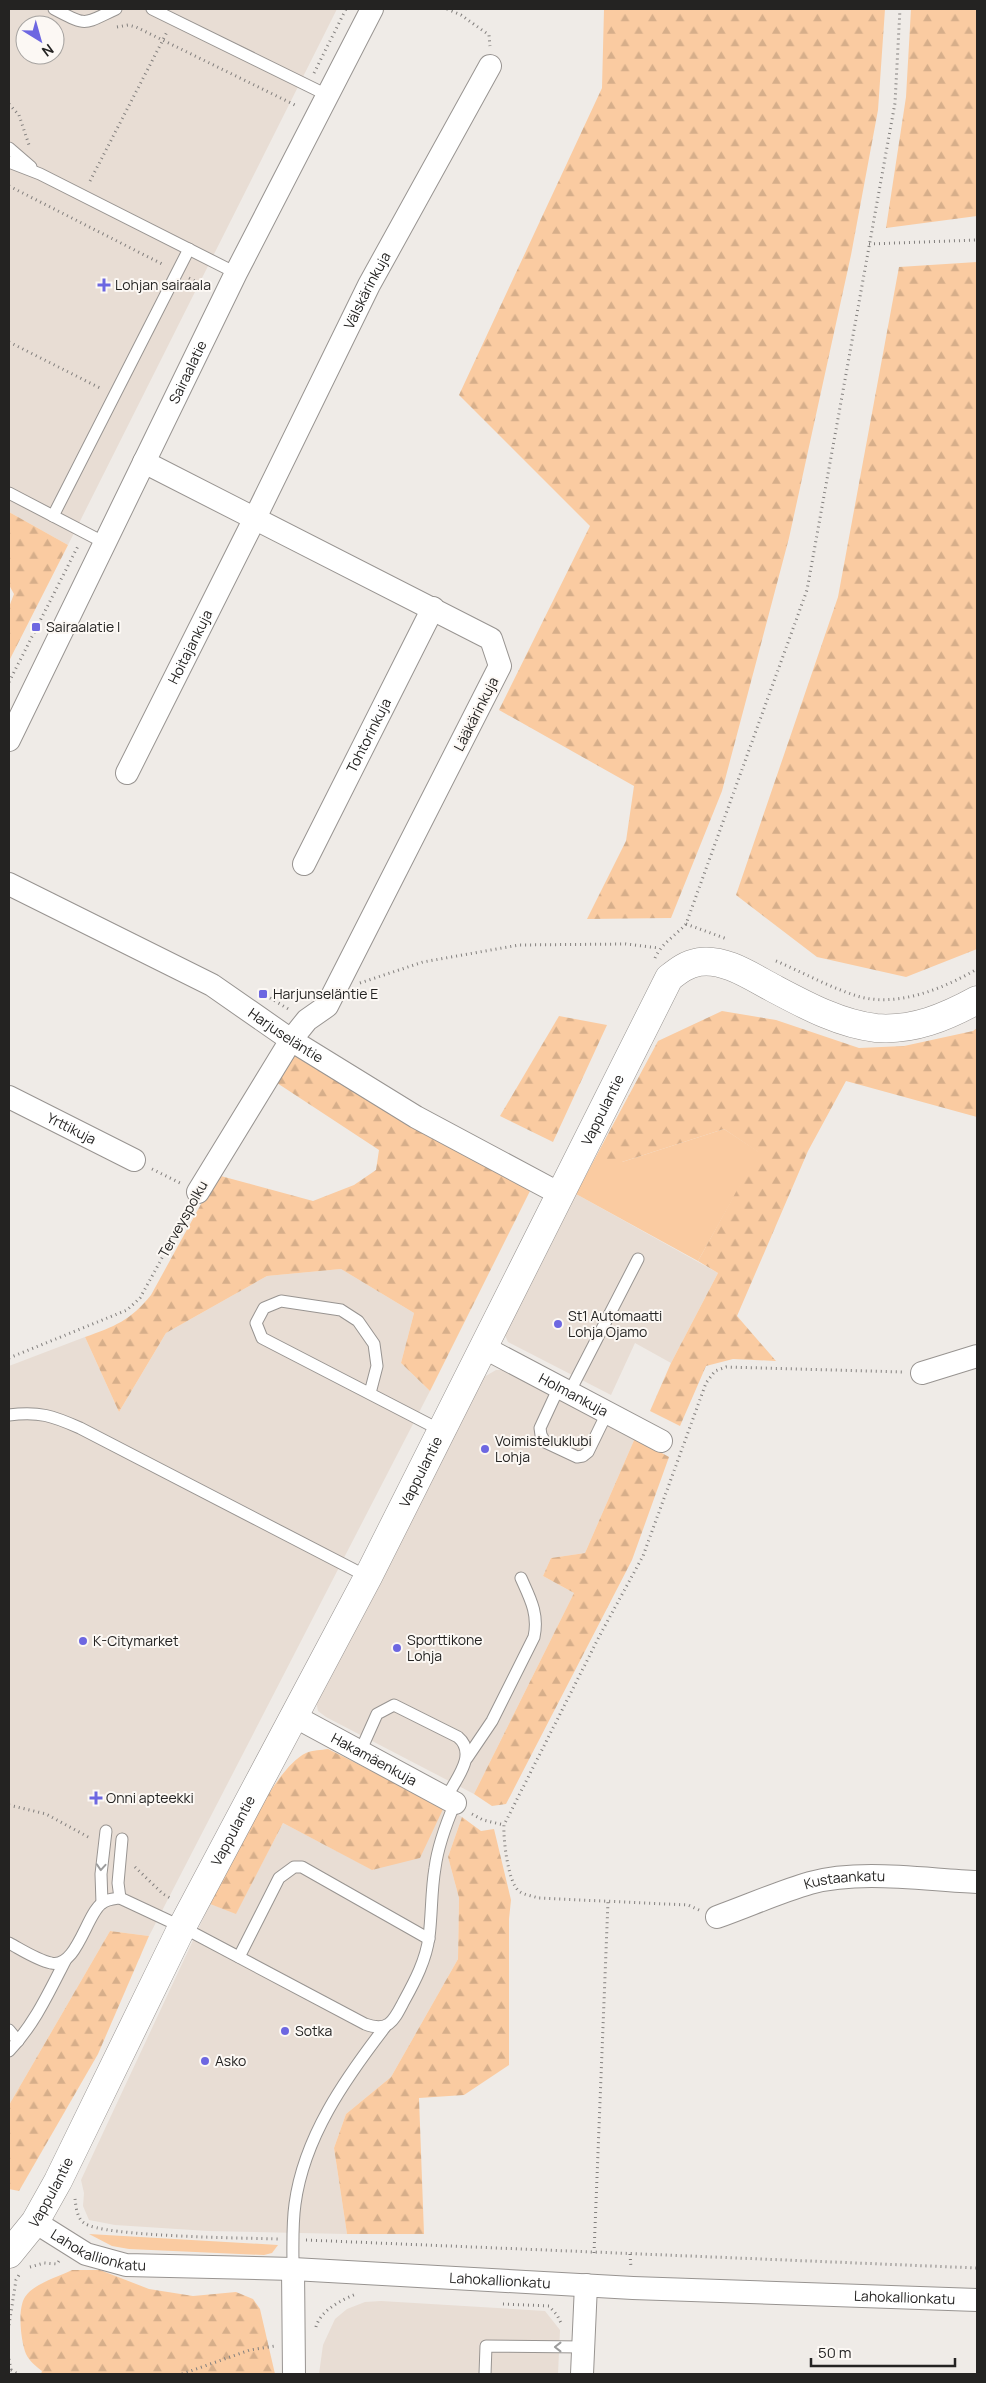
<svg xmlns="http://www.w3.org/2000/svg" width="986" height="2383" viewBox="0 0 986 2383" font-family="Manrope,sans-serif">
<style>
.built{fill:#e8ddd4;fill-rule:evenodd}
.grass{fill:#facba1}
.forest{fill:url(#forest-firs)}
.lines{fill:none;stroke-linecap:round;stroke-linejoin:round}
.service-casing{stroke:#989491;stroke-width:13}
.minor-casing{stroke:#989491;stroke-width:24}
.tertiary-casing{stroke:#989491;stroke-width:29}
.path{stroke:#827f7d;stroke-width:3;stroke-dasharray:1 4;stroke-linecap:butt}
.service{stroke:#fff;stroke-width:11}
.minor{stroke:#fff;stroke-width:22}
.tertiary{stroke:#fff;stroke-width:28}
.oneway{stroke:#9c9c9c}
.poi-dot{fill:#6d67e1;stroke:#fcf8f4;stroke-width:2}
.labels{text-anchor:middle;stroke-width:4;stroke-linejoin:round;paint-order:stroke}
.poi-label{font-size:14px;fill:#242322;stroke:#fcf8f4;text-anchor:start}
.street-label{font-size:14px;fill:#242322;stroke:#fcf8f4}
</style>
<defs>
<pattern id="forest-firs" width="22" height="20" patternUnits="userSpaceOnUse" patternTransform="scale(1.25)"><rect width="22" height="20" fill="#facba1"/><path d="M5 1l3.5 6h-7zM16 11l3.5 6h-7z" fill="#d6ae8a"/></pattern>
</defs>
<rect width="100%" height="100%" fill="#efebe7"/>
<g class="built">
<path d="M9,9H337L68,545L9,512ZM25,25H55V55H25Z"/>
<path d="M576,1194L718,1273L671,1363L635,1343L611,1395L508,1342L504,1333Z"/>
<path d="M341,1269L414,1313L401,1363L430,1391L149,1936L110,1931L9,2105V1366L85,1337L119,1412L166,1333L267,1276Z"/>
<path d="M496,1370H504L635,1438L585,1553L551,1558L543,1576L574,1593L474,1794L326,1717L318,1711L315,1696L484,1377Z"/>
<path d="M444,1807L462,1817L448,1857L459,1898L458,1959L391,2077L346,2114L334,2148L347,2234L208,2231L115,2225L89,2220L83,2206L84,2193L81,2180L210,1904L236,1913L283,1823L373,1870Z"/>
<path d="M381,2301L545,2311L560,2330L558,2374H319L323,2345L335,2319L347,2309L365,2302Z"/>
</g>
<g class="grass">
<path d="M724,1129L759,1152L698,1261L576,1194L593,1162H622Z"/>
<path d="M89,2234L278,2245L272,2253L264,2255L129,2249L112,2246Z"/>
</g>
<g class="forest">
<path d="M604,9H885L878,110L851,255L789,538L722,791L671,918L587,919L626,841L634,786L499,710L590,526L459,395L602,88Z"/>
<path d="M911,9H977V216L886,228L906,97Z"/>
<path d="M977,262V949L906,977L817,957L736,895L838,597L899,267Z"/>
<path d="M9,512L68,545L10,659L9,607L14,594L9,585Z"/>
<path d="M722,1011L776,1020L859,1048L904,1046L973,1031L977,1028V1117L846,1081L808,1151L737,1316L776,1361L733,1359L706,1366L680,1426L650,1411L671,1363L718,1273L698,1261L758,1152L724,1129L622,1162H593L658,1041Z"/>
<path d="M559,1016L607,1025L553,1142L500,1116Z"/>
<path d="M297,1051L531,1189L430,1391L401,1363L414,1313L341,1269L267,1276L166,1333L119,1412L85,1337C114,1327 131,1320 151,1295L217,1175L313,1201L354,1185L376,1170L379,1150L274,1081Z"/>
<path d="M635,1438L669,1457L632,1560L506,1804L492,1806L474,1794L574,1593L543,1576L551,1558L585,1553Z"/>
<path d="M328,1749L444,1807L420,1858L372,1870L283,1823L236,1914L210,1904C229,1869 272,1769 306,1753C312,1750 322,1750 328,1749Z"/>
<path d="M462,1817L481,1831L494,1829L511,1900L509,1919V2065L464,2095L419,2098L424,2234H347L334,2148L346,2114L391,2077L458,1959L459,1898L448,1857Z"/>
<path d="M110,1931L149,1936L98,2054L19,2191L9,2189V2105Z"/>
<path d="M72,2270H100L149,2289L193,2296L236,2292L253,2299L260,2309L275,2374H41L42,2371C37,2367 29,2361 26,2354C21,2342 17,2309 25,2297C33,2284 58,2277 72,2270Z"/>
</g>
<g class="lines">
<defs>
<g id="service">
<path d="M54,9C88,27 83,24 116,9"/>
<path d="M152,9L327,95"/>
<path d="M9,148L31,167"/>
<path d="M9,162L40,174L236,273"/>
<path d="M9,493L105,543"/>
<path d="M53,516L189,249"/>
<path d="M559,1387L540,1428L541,1435L545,1442L577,1457L583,1456L588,1452L607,1413"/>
<path d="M370,1393L377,1366L374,1344L358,1321L341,1310L281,1301L264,1308L256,1323L262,1338L442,1431"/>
<path d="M569,1393L638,1259"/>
<path d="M9,1415C39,1411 53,1416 80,1428L368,1577"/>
<path d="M360,1752L377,1714L394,1705L458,1737C478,1754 456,1779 446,1798"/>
<path d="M467,1758L492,1721L534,1637C539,1614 530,1598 521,1578"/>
<path d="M120,1898L118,1883L122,1839"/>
<path d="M102,1903L101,1874L106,1831"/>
<path d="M9,1943C22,1950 37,1960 51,1963C76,1969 86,1916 101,1904C107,1899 113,1899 120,1898L182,1927L365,2024C389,2033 394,2020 404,2001C415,1981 426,1960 429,1937C432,1914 431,1891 435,1868C438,1845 446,1824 455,1803"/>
<path d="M239,1957L279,1878L294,1867H302L429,1939"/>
<path d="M9,2030L18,2041"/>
<path d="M9,2051C34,2025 49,1992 65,1961"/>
<path d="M293,2269C293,2247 292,2225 295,2204C304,2137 345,2079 385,2027"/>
<path d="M485,2374L486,2346L584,2347"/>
</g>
<g id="minor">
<path d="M144,462L491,639L500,666L327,1006L307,1020L291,1040L198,1192"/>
<path id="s1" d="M9,740L236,273L372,9"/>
<path id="s2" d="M127,773L254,520L369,285L490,66"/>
<path id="s3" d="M304,864L433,608"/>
<path id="s4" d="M9,884L212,985L291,1040L416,1117L560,1194"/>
<path id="s5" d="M9,1097L134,1160"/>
<path id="s6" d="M485,1348L661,1441"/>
<path d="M922,1373L977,1356"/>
<path id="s7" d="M294,1716L455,1803"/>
<path id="s8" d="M717,1917C748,1906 779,1892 810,1883C860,1869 926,1880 977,1882"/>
<path id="s9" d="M35,2222L86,2254L126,2265L293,2269L633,2288L977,2300"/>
<path d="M293,2269L294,2374"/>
<path d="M582,2374L586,2285"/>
</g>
<g id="tertiary">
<path id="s10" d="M9,2254L35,2222L58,2181L182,1927L368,1577L669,978C679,970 687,964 699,962C725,958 752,977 773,988C805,1005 840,1024 876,1028C913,1031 946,1017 977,1000"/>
</g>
</defs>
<use href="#service" class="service-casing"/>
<use href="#minor" class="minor-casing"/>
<use href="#tertiary" class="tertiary-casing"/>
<g class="path">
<path d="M447,9L461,15L489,35L490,46"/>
<path d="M117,27L128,25L136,27L297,106"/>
<path d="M314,73L346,9"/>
<path d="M9,104L19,115L29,145"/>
<path d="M90,181L167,32"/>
<path d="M9,186L164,265"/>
<path d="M869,244L977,240"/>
<path d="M189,278L206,287"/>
<path d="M9,342L102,389"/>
<path d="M9,682L78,546"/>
<path d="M686,924L727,939"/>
<path d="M655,958C661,944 676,935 686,924L807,590L895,103L900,9"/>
<path d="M776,961C802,972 829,987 857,996C896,1008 943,989 977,969"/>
<path d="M360,983L423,962L519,945L626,944L659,948"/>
<path d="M270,998L290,1010"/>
<path d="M152,1169L180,1183"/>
<path d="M9,1358L127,1310L140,1298L189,1209"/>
<path d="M9,1805L46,1814L90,1838"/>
<path d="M472,1814L483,1820L504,1825"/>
<path d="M135,1867L163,1894L172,1899"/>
<path d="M699,1910L688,1905L538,1898C533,1896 524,1895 519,1891C508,1883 503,1838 504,1825L601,1633L643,1556L706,1383L715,1371L726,1367L904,1372"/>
<path d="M75,2199C76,2207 77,2218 84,2223C102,2237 249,2238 280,2239"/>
<path d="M306,2240L977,2268"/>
<path d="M594,2253L608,1901"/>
<path d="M630,2254L631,2268"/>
<path d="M30,2267L44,2263L57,2264L59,2261"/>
<path d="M503,2304L549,2306L557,2315L562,2325"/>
<path d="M9,2325L16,2280L19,2275"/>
<path d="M316,2327C320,2311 341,2300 356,2294"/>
<path d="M9,2359L11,2370L9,2372"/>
<path d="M11,2370L18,2374"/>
<path d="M182,2374L250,2350L275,2346"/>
</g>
<use href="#service" class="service"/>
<use href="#minor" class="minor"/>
<use href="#tertiary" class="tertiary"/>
</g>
<defs><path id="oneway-chevron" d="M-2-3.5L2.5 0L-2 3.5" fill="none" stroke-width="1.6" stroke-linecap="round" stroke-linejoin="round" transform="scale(1.25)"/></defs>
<g class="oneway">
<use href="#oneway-chevron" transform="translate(101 1867) rotate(94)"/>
<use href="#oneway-chevron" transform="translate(558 2347) rotate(-180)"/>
</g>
<g class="poi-dot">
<path d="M101.5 277.5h5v5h5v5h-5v5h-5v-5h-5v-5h5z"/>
<rect x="31" y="622" width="10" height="10" rx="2.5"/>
<rect x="258" y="989" width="10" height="10" rx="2.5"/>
<circle cx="558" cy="1324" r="5"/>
<circle cx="485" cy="1449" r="5"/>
<circle cx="83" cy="1641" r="5"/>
<circle cx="397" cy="1648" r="5"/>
<path d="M93.5 1790.5h5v5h5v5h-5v5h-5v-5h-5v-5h5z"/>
<circle cx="285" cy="2031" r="5"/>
<circle cx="205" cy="2061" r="5"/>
</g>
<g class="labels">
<g class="poi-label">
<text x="115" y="290">Lohjan sairaala</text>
<text x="46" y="632">Sairaalatie I</text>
<text x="273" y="999">Harjunseläntie E</text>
<text x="568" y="1321">St1 Automaatti<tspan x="568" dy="16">Lohja Ojamo</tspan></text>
<text x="495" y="1446">Voimisteluklubi<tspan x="495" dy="16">Lohja</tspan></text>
<text x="407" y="1645">Sporttikone<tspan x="407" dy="16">Lohja</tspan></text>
<text x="93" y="1646">K-Citymarket</text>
<text x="106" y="1803">Onni apteekki</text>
<text x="295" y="2036">Sotka</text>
<text x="215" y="2066">Asko</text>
</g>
<g class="street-label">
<text dy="5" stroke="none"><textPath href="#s2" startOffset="539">Välskärinkuja</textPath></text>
<text dy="5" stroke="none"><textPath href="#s1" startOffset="409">Sairaalatie</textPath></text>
<text dy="5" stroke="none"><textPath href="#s2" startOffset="141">Hoitajankuja</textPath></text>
<text transform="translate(476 714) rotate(-63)" y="5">Lääkärinkuja</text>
<text dy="5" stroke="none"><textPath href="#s3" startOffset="144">Tohtorinkuja</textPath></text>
<text dy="5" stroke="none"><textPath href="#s4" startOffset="316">Harjuseläntie</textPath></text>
<text dy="5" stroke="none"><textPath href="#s10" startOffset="1290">Vappulantie</textPath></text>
<text dy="5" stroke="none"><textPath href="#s5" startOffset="70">Yrttikuja</textPath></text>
<text transform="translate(183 1219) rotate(-61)" y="5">Terveyspolku</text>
<text dy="5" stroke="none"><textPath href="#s6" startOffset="100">Holmankuja</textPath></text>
<text dy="5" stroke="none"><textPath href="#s10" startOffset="885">Vappulantie</textPath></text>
<text dy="5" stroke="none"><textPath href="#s7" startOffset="91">Hakamäenkuja</textPath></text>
<text dy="5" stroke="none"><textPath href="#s10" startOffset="480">Vappulantie</textPath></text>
<text dy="5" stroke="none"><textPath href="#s8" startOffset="134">Kustaankatu</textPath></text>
<text dy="5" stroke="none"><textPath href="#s10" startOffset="75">Vappulantie</textPath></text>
<text dy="5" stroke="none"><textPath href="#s9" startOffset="71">Lahokallionkatu</textPath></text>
<text dy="5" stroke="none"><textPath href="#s9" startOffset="476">Lahokallionkatu</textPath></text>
<text dy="5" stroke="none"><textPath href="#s9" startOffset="881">Lahokallionkatu</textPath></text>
</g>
</g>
<rect width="986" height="2383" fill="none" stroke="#242322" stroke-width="20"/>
<g transform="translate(40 40) rotate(143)"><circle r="24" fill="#fcf8f4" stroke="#a6a3a0"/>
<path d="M0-4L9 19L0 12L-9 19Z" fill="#6d67e1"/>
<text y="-8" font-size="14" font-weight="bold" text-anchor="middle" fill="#242322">N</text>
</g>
<path d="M811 2358v8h144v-8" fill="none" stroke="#242322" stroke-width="2.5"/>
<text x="818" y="2358" font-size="15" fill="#242322" stroke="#fcf8f4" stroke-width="4" paint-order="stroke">50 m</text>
</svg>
